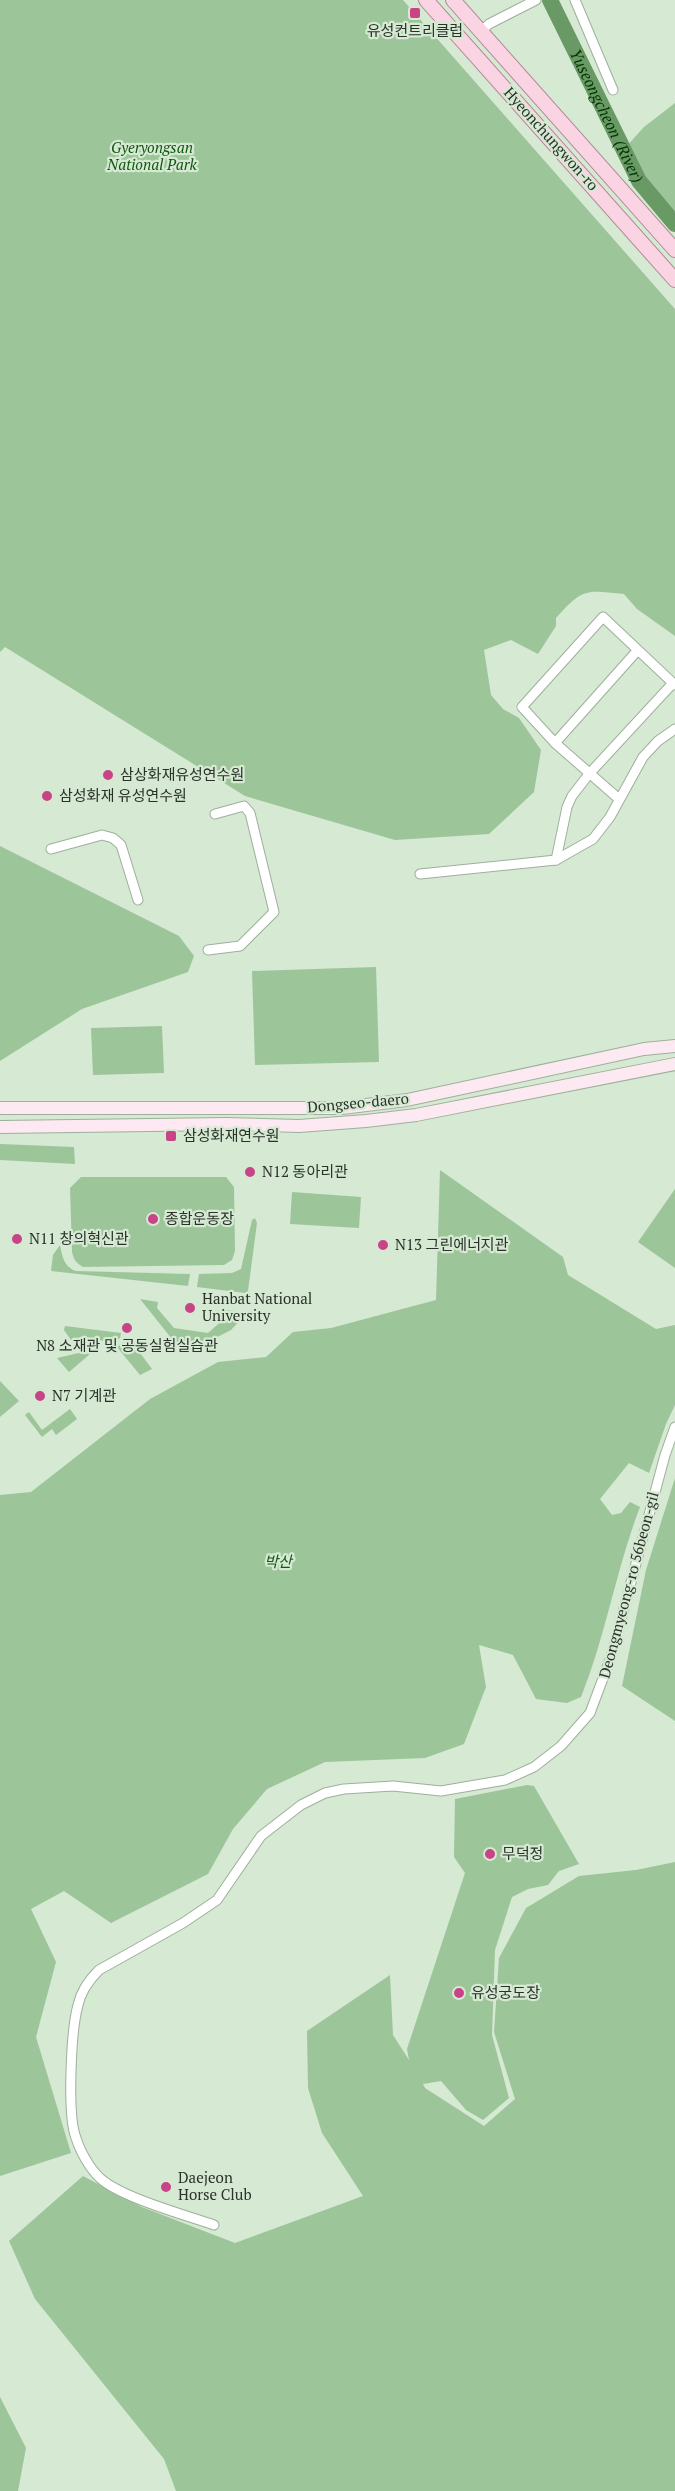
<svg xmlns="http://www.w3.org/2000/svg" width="675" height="2491" viewBox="0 0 675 2491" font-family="'PT Serif','Noto Sans KR',serif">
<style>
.green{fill:#9dc59a}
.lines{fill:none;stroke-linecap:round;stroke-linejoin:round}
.river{stroke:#699965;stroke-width:16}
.street-casing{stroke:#9db09b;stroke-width:11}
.secondary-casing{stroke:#9db09b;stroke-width:14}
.primary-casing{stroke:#b18897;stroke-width:16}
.street{stroke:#fff;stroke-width:9}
.secondary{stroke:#fde9f2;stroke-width:12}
.primary{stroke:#fbd4e4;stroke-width:14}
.poi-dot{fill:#c84487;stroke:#d5e9d3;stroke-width:2}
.labels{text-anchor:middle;stroke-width:4.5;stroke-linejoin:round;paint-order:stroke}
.poi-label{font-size:15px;fill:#2a3229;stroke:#d5e9d3;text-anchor:start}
.street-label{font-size:15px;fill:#2a3229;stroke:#d5e9d3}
.park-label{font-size:15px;font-style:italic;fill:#125811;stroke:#d5e9d3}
.water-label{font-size:16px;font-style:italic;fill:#003601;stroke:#d5e9d3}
</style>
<rect width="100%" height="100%" fill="#d5e9d3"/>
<g class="green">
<path d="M0,0H403L675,309V636L637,609L624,594C585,590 583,588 556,618V626L538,654L511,640L484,650L491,695L503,709L519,718L541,750L534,792L489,834L395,840L245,796L5,647L0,652Z"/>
<path d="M675,103V219L625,148L644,127Z"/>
<path d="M0,846L179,936L194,956L188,972L82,1009L0,1061Z"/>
<path d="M376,967L379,1062L255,1065L252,971Z"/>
<path d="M162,1026L164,1073L93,1075L91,1028Z"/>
<path d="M0,1144L74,1147L75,1164L0,1160Z"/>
<path d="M440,1170L563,1257L568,1275L656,1329L675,1325V1405L666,1424L649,1473L629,1463L600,1499L612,1515L621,1513L630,1502L640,1507C616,1569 606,1635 581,1697L567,1703L536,1699L513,1655L479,1645L486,1687L464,1744L425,1758L325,1762L267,1789L233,1829L208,1874L111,1923L64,1891L31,1909L56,1962L36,2037L71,2153L0,2176V1495L31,1492L150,1399L218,1362L266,1357L293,1332L331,1328L436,1300Z"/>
<path d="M81,1177H226L234,1187L235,1251L232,1260L224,1265L83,1267C76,1263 74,1260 72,1252L70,1188Z"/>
<path d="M675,1189V1268L638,1242Z"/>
<path d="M292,1192L361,1197L359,1228L290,1224Z"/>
<path d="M255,1218L257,1223L248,1291L245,1293L197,1287L199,1274L232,1273L241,1269L252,1220Z"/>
<path d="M60,1245C62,1256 64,1267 76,1271L190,1274L188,1286L51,1271L53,1255Z"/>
<path d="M140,1299L158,1302L157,1308L174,1328L208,1333L225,1318L221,1310L237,1311L243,1317L231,1330L186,1353L180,1349Z"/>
<path d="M65,1326L121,1333L120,1338L113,1343L86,1337L71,1340L64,1330Z"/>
<path d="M129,1338L152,1369L140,1375L117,1347Z"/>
<path d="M96,1349L69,1372L57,1358Z"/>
<path d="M0,1381L19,1401L0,1417Z"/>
<path d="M70,1409L77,1419L56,1435L52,1429L42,1437L25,1415L29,1412L42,1430Z"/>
<path d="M675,1478V1721L622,1686L646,1570Z"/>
<path d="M527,1785L534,1786L579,1864L559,1871L548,1885L528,1889L512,1897L495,1950L492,2035L509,2098L483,2120L466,2110L441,2081L423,2084L425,2088L484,2126L515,2099L494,2032L499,1958L526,1908L579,1876L636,1870L675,1862V2491H176L164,2459L35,2299L9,2241L83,2176L142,2207L235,2243L363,2196L322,2133L308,2088L307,2031L390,1975L393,2035L409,2060L407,2049L465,1873L454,1857L455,1799Z"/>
<path d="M0,2397L26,2448L18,2491H0Z"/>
</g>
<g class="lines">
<path class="river" id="s1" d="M550,0L639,181L675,224"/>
<defs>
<g id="street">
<path d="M575,0L613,90"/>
<path d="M480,32L489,24L536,0"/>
<path d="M555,743L637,651"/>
<path d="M619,799L555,743L522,707L603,617L675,685"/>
<path d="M51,849L102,835L113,838L121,845L138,900"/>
<path d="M556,860L567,807L572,796L589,774L673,683"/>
<path d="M420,874L556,860L593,839L610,817L643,757L658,741L675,729"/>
<path d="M208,950L240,946L274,912L250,813L244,806L215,814"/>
<path d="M214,2225C185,2215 120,2197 100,2178C90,2169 80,2151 76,2138C67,2115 71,2030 78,2005C81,1991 89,1980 99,1970L183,1923L217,1900L261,1836L301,1805L325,1793L344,1789L393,1786L441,1791L470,1786L505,1780L534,1767L561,1746L590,1713L611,1657L665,1455L675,1427"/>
</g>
<g id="secondary">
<path d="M0,1108H342L407,1100L644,1049L675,1046"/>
<path d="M0,1127L226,1124L299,1126L366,1121L416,1115L675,1064"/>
</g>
<g id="primary">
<path d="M426,0L675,280"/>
<path d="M453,0L675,250"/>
</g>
</defs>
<use href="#street" class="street-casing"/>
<use href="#secondary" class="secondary-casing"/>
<use href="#primary" class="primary-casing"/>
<use href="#street" class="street"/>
<use href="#secondary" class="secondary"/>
<use href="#primary" class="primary"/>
</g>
<g class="poi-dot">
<rect x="409" y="7" width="12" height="12" rx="3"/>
<circle cx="108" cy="775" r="6"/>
<circle cx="47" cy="796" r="6"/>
<rect x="165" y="1130" width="12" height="12" rx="3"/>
<circle cx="250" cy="1172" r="6"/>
<circle cx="153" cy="1219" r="6"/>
<circle cx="17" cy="1239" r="6"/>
<circle cx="383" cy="1245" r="6"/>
<circle cx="190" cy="1308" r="6"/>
<circle cx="127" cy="1328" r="6"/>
<circle cx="40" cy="1396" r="6"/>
<circle cx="490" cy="1854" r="6"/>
<circle cx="459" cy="1993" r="6"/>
<circle cx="166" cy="2187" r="6"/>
</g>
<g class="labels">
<g class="poi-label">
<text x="415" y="36" text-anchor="middle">유성컨트리클럽</text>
<text x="120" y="780">삼상화재유성연수원</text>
<text x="59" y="801">삼성화재 유성연수원</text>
<text x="183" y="1141">삼성화재연수원</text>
<text x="262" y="1177">N12 동아리관</text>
<text x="165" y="1224">종합운동장</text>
<text x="29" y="1244">N11 창의혁신관</text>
<text x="395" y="1250">N13 그린에너지관</text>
<text x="202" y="1304">Hanbat National<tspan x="202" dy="17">University</tspan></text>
<text x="127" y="1351" text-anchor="middle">N8 소재관 및 공동실험실습관</text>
<text x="52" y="1401">N7 기계관</text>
<text x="502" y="1859">무덕정</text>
<text x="471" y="1998">유성궁도장</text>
<text x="178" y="2183">Daejeon<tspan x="178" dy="17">Horse Club</tspan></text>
</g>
<g class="street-label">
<text transform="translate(551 139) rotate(48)" y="5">Hyeonchungwon-ro</text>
<text transform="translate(358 1103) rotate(-5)" y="5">Dongseo-daero</text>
<text transform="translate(629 1585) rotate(-75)" y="5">Deongmyeong-ro 56beon-gil</text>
</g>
<g class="park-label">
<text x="152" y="153">Gyeryongsan<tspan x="152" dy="17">National Park</tspan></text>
<text x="278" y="1567">박산</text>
</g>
<g class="water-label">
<text dy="6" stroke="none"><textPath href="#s1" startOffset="129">Yuseongcheon (River)</textPath></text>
</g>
</g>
</svg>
